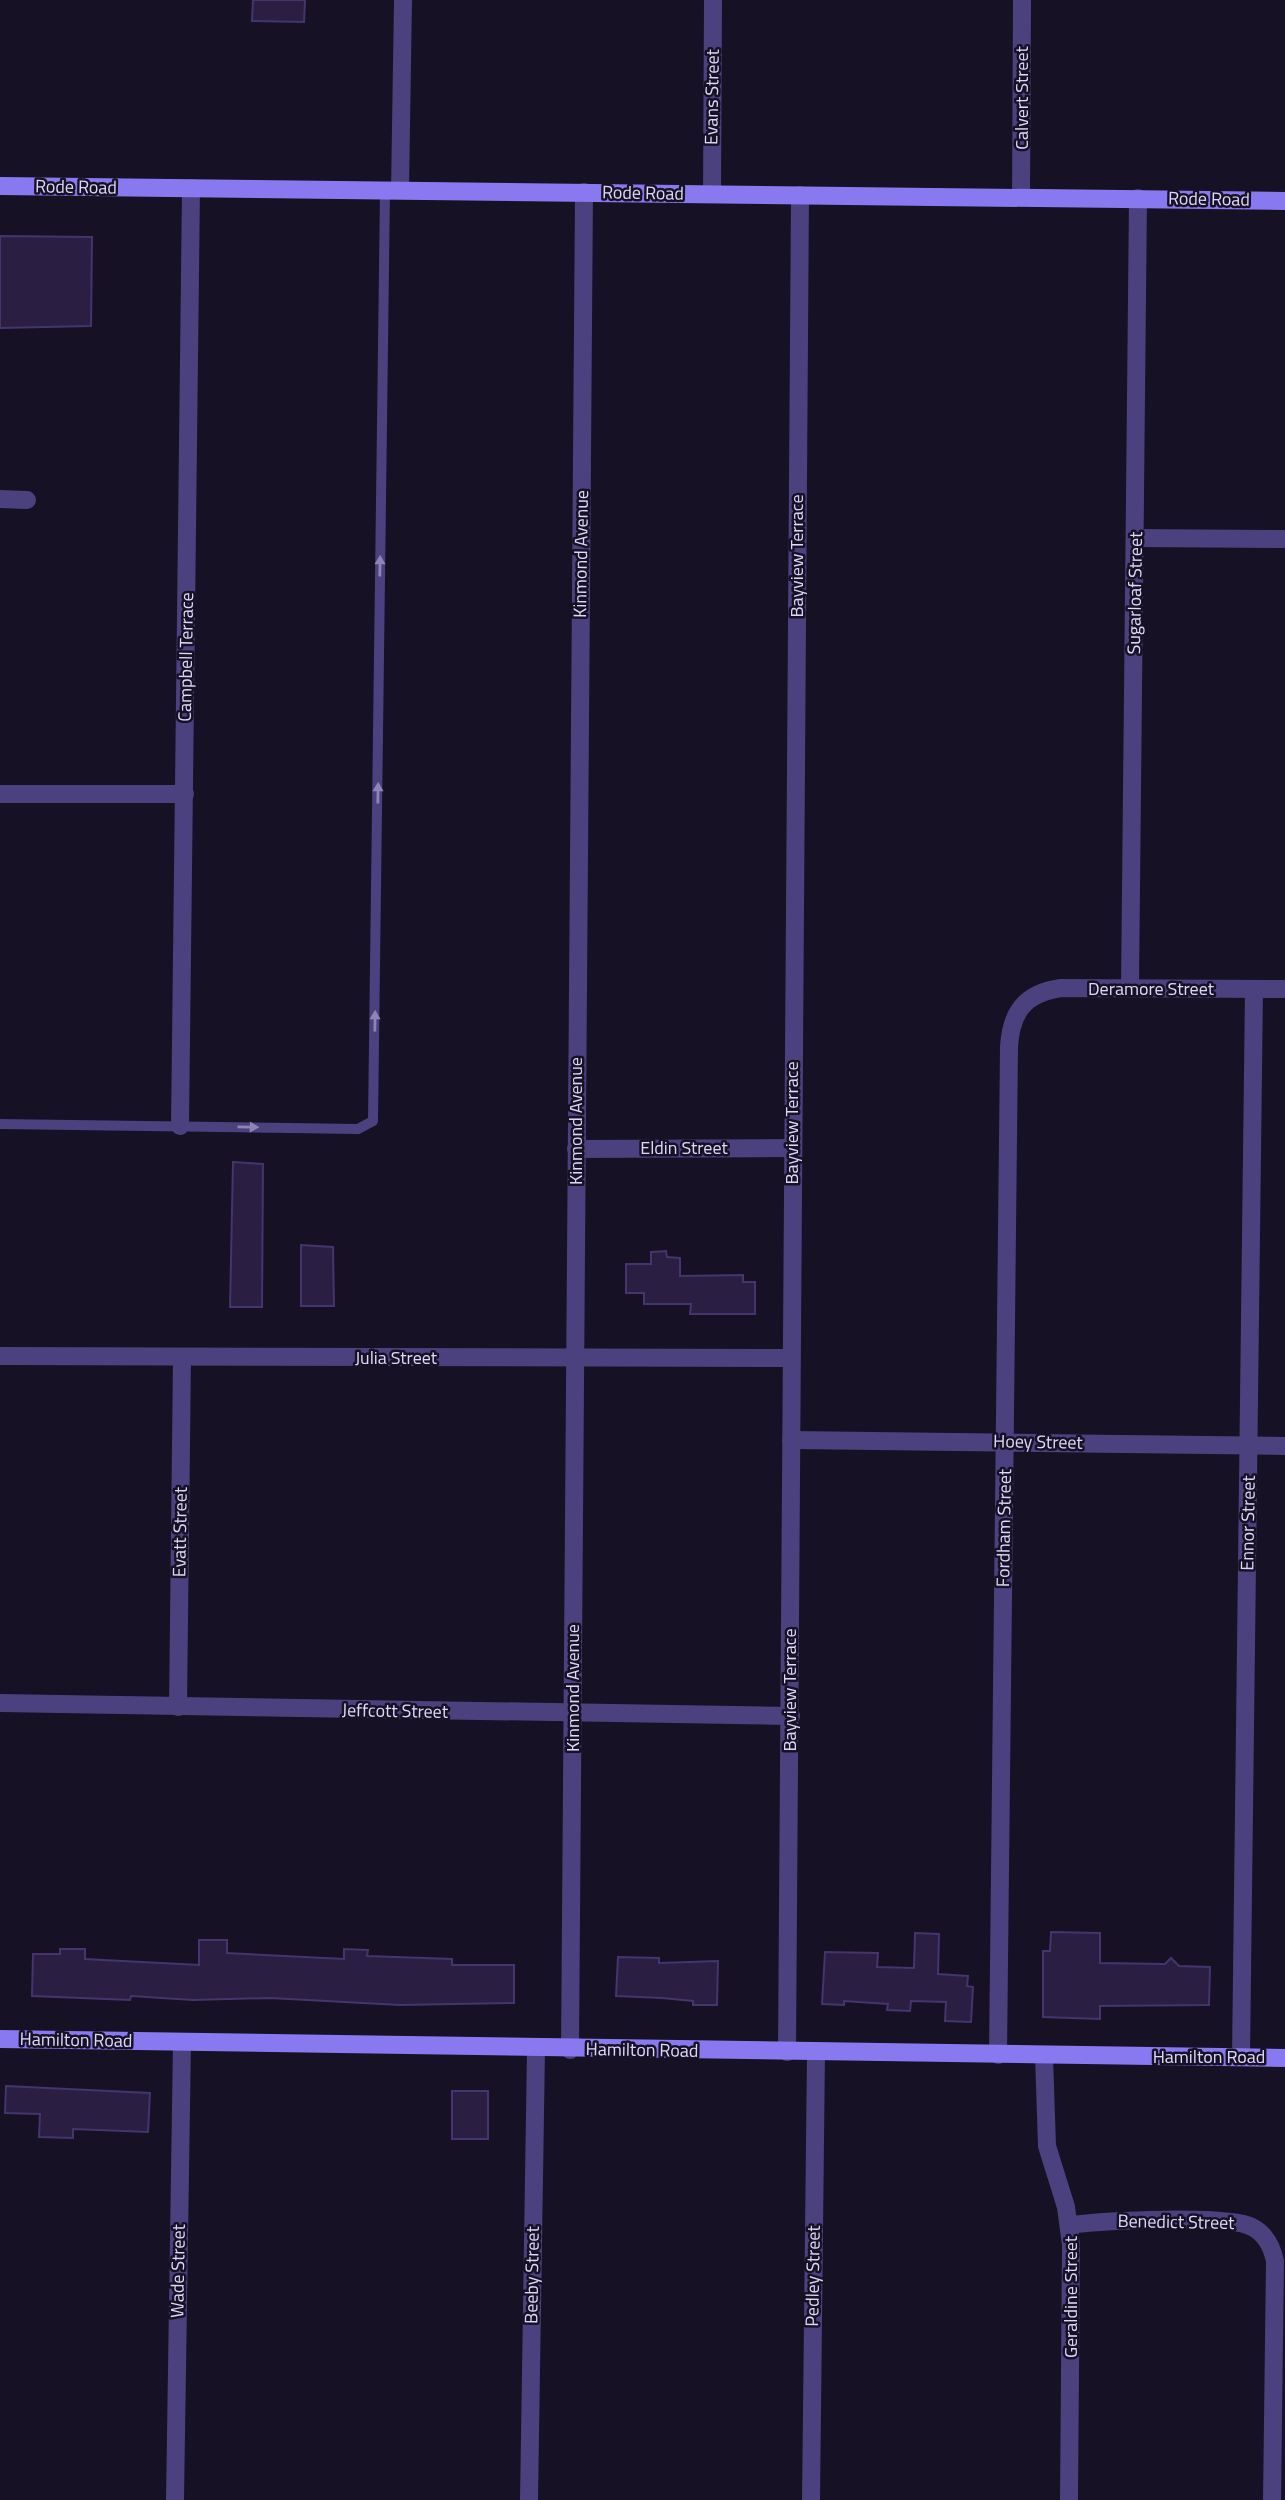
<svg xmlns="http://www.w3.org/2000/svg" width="1285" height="2500" viewBox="0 0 1285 2500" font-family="'Titillium Web',sans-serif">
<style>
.building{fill:#2a1f43;stroke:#45346d;stroke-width:2}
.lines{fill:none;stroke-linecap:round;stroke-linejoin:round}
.lane{stroke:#4a417e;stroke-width:10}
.street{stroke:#4a417e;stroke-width:18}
.secondary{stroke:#8879f1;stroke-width:18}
.oneway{fill:#8e85b6}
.labels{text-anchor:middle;stroke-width:5;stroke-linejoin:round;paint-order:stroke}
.street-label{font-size:18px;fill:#e0d8fb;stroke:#161124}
</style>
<rect width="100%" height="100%" fill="#161124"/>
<g class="building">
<path d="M253,0H305L304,22L252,21Z"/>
<path d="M0,236L92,237L91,326L0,328Z"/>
<path d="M233,1162L263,1164L262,1307H230Z"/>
<path d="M301,1245L333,1247L334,1306H301Z"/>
<path d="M666,1251L667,1257L680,1258V1276L743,1275V1282H755V1314H690L691,1304H644V1293H626V1264H651V1252Z"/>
<path d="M1051,1932L1100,1933V1963L1165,1964L1171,1958L1179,1966L1210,1967L1209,2005L1100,2006V2019L1043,2017V1951H1050Z"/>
<path d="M915,1933L939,1934L938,1974L968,1976L967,1986L973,1987L971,2022L945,2021L946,2002L911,2001L910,2011L887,2010L888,2004L844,2001V2005L822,2004L825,1952L878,1953L877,1967L914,1968Z"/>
<path d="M199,1940H227V1953L344,1959V1949L368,1950L367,1956L452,1959V1965H514V2003L400,2005L270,1998L193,2000L131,1996L130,2000L32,1996L33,1954H60V1949H85V1959L199,1965Z"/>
<path d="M618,1957L659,1958V1963L718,1961L717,2005H693V2001L662,1998L616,1996Z"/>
<path d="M6,2086L150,2093L148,2132L73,2129V2138L39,2137L40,2114L5,2113Z"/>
<rect x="452" y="2091" width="36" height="48"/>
</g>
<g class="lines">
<path class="lane" d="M0,1124L358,1129L373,1121L385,190"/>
<g class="street">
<path d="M400,190L403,0"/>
<path d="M712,194L713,0"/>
<path d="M1021,197L1022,0"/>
<path d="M0,499L27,500"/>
<path d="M1135,538L1285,539"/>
<path d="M0,794H185"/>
<path d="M1130,988L1138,198"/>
<path d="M180,1126L191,188"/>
<path d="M576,1149L792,1148"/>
<path d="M0,1356L791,1358"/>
<path d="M791,1440L1285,1446"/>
<path d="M0,1703L791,1716"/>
<path d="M178,1707L182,1357"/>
<path d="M570,2050L584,192"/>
<path d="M787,2052L800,195"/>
<path d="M998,2055L1009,1047C1011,1012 1025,993 1061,988L1285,989"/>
<path d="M1044,2056L1047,2146L1066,2207L1071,2245L1069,2500"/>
<path d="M1241,2057L1254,989"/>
<path d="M1070,2225C1102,2221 1228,2214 1252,2227C1266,2234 1272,2247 1275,2261L1272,2500"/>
<path d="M175,2500L182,2042"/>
<path d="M529,2500L536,2049"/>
<path d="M811,2500L816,2052"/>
</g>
<g class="secondary">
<path d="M0,186L1285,201"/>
<path d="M0,2039L1285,2058"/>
</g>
</g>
<defs><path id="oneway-solid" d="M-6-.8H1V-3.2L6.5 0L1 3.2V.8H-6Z" transform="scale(1.75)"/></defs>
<g class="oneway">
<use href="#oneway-solid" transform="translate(380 566) rotate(-89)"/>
<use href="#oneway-solid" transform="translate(378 793) rotate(-89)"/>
<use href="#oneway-solid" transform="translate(375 1021) rotate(-89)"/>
<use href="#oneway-solid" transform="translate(248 1127) rotate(1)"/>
</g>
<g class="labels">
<g class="street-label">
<text transform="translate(712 97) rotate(-89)" y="6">Evans Street</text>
<text transform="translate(1022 98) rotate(-90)" y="6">Calvert Street</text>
<text transform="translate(76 187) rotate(1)" y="6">Rode Road</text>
<text transform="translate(643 193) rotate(1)" y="6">Rode Road</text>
<text transform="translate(1209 199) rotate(1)" y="6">Rode Road</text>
<text transform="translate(581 554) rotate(-89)" y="6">Kinmond Avenue</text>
<text transform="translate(797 556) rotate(-90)" y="6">Bayview Terrace</text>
<text transform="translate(1135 593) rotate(-89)" y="6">Sugarloaf Street</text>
<text transform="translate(186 657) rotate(-89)" y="6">Campbell Terrace</text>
<text x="1151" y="995">Deramore Street</text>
<text transform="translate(576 1121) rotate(-90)" y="6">Kinmond Avenue</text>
<text transform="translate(792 1123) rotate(-90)" y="6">Bayview Terrace</text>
<text x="684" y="1154">Eldin Street</text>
<text x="396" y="1364">Julia Street</text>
<text transform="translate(1038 1442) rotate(1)" y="6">Hoey Street</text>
<text transform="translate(1248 1523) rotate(-89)" y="6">Ennor Street</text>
<text transform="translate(1004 1528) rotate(-89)" y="6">Fordham Street</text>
<text transform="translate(180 1532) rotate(-89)" y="6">Evatt Street</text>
<text transform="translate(573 1688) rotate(-90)" y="6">Kinmond Avenue</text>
<text transform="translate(790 1690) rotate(-90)" y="6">Bayview Terrace</text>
<text transform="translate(395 1711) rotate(1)" y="6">Jeffcott Street</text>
<text transform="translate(76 2040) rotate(1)" y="6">Hamilton Road</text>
<text transform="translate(642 2050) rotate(1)" y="6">Hamilton Road</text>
<text x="1209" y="2063">Hamilton Road</text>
<text transform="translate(1176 2222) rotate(1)" y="6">Benedict Street</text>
<text transform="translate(178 2271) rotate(-89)" y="6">Wade Street</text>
<text transform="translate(532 2275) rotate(-89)" y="6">Beeby Street</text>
<text transform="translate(813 2276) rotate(-89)" y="6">Pedley Street</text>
<text transform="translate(1071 2297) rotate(-90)" y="6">Geraldine Street</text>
</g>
</g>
</svg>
